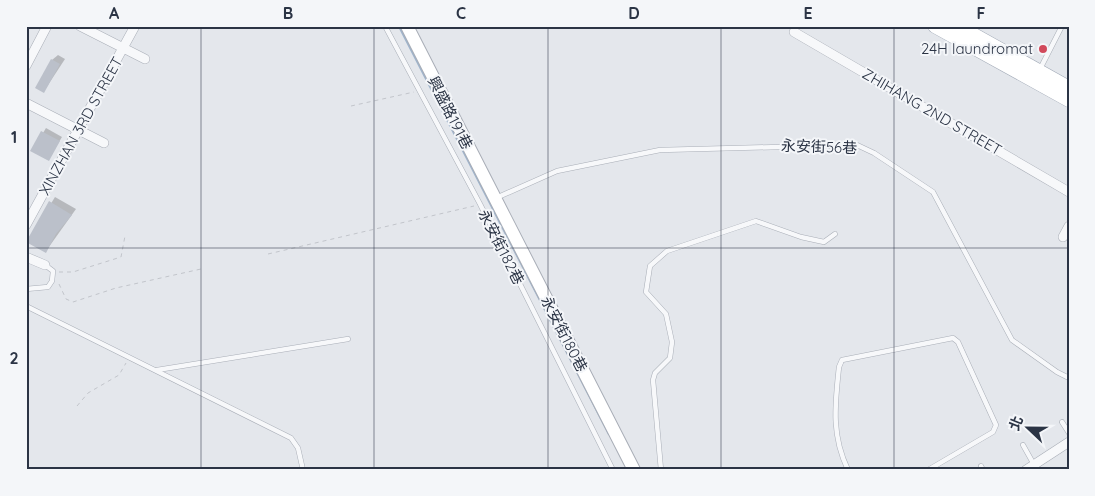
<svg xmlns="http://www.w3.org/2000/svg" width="1095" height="496" viewBox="0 0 1095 496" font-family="Quicksand,'Noto Sans TC',sans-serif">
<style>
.shadow{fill:#0003}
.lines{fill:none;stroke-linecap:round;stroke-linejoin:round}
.stream{stroke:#9fb4cc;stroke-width:2.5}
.building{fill:#bbc0ca}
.lane-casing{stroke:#a9aeb7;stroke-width:5.5}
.street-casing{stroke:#a9aeb7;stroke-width:10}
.secondary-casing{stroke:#a9aeb7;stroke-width:14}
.primary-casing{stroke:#a3abb8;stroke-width:15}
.path{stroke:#c2c5cb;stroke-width:1;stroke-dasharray:4 4;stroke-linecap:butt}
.lane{stroke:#f7f8fa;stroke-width:4.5}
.street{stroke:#f7f8fa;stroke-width:9}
.secondary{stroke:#fff;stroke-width:12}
.primary{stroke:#fff;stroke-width:14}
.grid{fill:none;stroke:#2b3445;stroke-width:1;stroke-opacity:0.55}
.poi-dot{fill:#d1495b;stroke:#f4f6f9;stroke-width:2}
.labels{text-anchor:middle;stroke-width:4;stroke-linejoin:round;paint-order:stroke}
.poi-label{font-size:15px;fill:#2b3445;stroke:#f4f6f9;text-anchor:end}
.street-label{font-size:15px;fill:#2b3445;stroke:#f4f6f9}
.neatline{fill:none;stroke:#2b3445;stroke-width:2}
.grid-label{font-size:16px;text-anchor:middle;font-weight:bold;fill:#2b3445}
</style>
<rect width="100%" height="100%" fill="#e4e7ec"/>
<g class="shadow">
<path d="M58,55L65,59L44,91L52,60Z"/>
<path d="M46,128L62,137L48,160L32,151Z"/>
<path d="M55,197L76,209L46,251L28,241Z"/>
</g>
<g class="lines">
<path class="stream" d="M399,26L609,434"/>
</g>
<g class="building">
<path d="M51,59L60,64L44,93L35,88Z"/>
<path d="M41,131L60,141L49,161L30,151Z"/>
<path d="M49,201L72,215L56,234L46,253L26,242Z"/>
</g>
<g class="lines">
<defs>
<g id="lane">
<path d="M385,26L480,204L613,470"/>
<path d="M1040,69L1062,26"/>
<path d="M496,198L557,171L660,150L857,145L874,153L933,192L1012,340L1057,372L1069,378"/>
<path d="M26,289L48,287L52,281L53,271L45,265"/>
<path d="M26,306L291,438L298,448L303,470"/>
<path d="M157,370L348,339"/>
<path d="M1062,422L1069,433"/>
<path d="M1023,445L1037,470"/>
<path d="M981,466L983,470"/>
<path d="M661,470L653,380L655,373L670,358L672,342L666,314L646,292L650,266L667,251L756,221L801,237L824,242L835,234"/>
<path d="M848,470C831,434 835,405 839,367L842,360L953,338L958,342L996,425L993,432L928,470"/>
</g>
<g id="street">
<path d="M80,26L145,59"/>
<path d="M794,32L1069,192"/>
<path d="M26,66L47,26"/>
<path d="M26,103L104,143"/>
<path d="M26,225L135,26"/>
<path d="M1063,237L1069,226"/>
<path d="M26,257L45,265"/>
<path d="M1026,470L1069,442"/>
</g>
<path id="secondary" d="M407,26L634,470"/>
<g id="primary">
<path d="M935,26L1069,100"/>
<path d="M958,26L1069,88"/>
</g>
</defs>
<use href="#lane" class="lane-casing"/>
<use href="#street" class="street-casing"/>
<use href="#secondary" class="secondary-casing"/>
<use href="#primary" class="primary-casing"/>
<g class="path">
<path d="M351,106L414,92"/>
<path d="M268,254L474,206"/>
<path d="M59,272H73L121,257L125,236"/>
<path d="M59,284L66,299L73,302L116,288L201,269"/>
<path d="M77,406L88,393L119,375L126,363"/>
</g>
<use href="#lane" class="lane"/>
<use href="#street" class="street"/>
<use href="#secondary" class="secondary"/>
<use href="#primary" class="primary"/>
</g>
<path class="grid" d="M201,26V470M374,26V470M548,26V470M721,26V470M894,26V470M26,248H1069"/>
<circle class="poi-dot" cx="1043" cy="49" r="5"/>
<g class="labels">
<g class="poi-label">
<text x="1033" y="54">24H laundromat</text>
</g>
<g class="street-label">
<text transform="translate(932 112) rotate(30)" y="5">ZHIHANG 2ND STREET</text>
<text transform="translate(450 113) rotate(63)" y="5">興盛路191巷</text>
<text transform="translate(81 126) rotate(-61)" y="5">XINZHAN 3RD STREET</text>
<text transform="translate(819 147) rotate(2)" y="5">永安街56巷</text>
<text transform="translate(501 247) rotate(63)" y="5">永安街182巷</text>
<text transform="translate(564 334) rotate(63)" y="5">永安街180巷</text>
</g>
</g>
<rect width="1095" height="496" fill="none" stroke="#f4f6f9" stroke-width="55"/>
<g transform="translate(1028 428) rotate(292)" stroke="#f4f6f9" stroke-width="4" paint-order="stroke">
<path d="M0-4L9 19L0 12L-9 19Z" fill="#2b3445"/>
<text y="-8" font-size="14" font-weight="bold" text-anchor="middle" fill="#2b3445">北</text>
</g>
<rect x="28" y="28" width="1040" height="440" class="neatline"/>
<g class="grid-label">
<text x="114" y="19">A</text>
<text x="288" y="19">B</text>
<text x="461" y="19">C</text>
<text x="634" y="19">D</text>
<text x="808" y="19">E</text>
<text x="981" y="19">F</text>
<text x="14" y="143">1</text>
<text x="14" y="364">2</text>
</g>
</svg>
